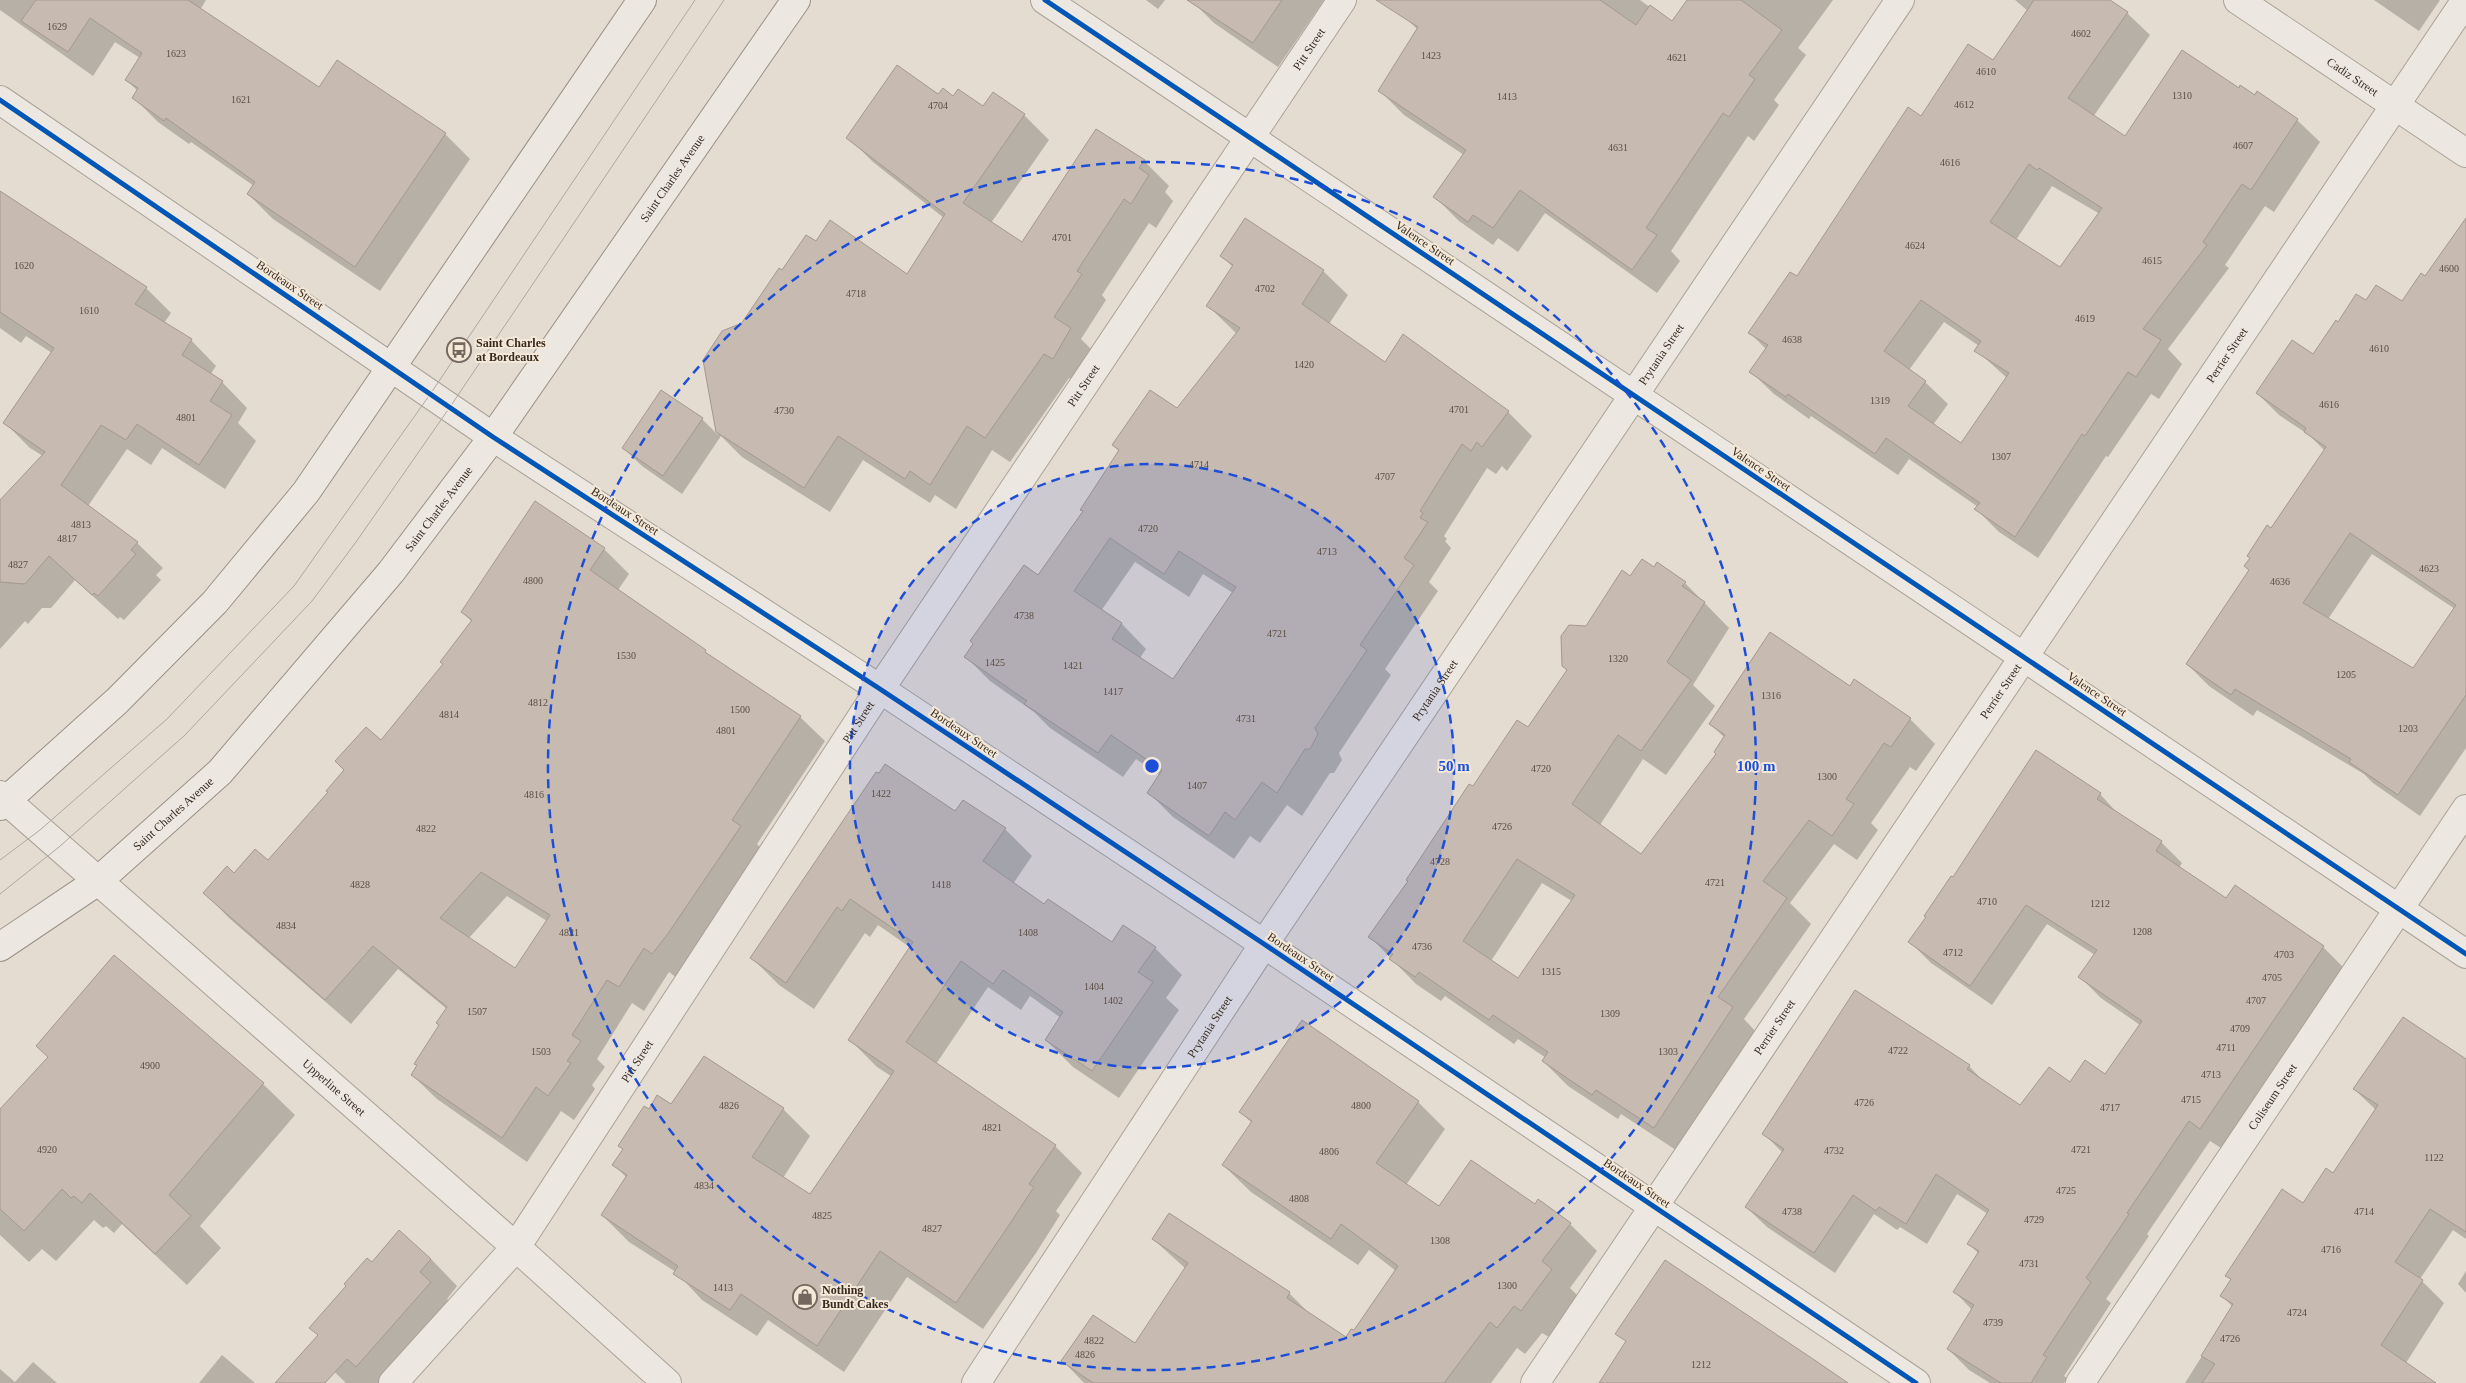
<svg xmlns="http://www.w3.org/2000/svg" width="2466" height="1383" viewBox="0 0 2466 1383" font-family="'Times New Roman',serif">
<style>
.shadow{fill:#0003;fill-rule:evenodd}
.building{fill:#c7bab1;stroke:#a5988f;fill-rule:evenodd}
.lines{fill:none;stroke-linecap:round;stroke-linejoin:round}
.street-casing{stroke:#aaa298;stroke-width:30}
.secondary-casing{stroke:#999188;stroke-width:30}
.street{stroke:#ece8e1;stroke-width:28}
.secondary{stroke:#ece8e1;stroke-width:28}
.tram{stroke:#ada7a1;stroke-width:1}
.cycleway-casing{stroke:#f4e9d8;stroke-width:8}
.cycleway{stroke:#0057b8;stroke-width:5}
.ring{fill:none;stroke:#1d4ed8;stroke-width:2.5;stroke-dasharray:9 6}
.labels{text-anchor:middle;stroke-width:4;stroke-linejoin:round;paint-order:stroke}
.number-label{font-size:10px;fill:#5c4e45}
.street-label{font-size:12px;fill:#382a21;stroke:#f4e9d8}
.poi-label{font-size:12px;font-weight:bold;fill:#382a21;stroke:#f4e9d8;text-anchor:start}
.centre{fill:#1d4ed8;stroke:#f4e9d8;stroke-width:2.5}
.ring-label{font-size:15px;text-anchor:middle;font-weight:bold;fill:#1d4ed8;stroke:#f4e9d8;stroke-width:4;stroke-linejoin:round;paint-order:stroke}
</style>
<rect width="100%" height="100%" fill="#e4dcd0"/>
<g class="shadow">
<path d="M0,0H206L200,10L319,89L338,62L445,134L470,159L380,291L273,219L248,194L254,186L191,142L189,144L158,122L133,97L138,91L126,80L140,58L115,42L93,76L0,10Z"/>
<path d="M1146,0H1165L1158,9Z"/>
<path d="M1191,0H1324L1278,67L1214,23Z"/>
<path d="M1419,0H1640L1672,23L1689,0H1833L1798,48L1806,55L1774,100L1779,105L1754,141L1748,136L1671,251L1680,261L1657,293L1545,213L1518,252L1498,238L1493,245L1459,221L1434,196L1464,155L1404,115L1380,91L1418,30L1407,19Z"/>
<path d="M2015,0H2108L2127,13L2150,35L2093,117L2125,138L2239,89L2297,120L2320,142L2274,212L2265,206L2225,265L2229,268L2168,349L2182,364L2159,399L2151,394L2108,457L2106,456L2038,558L1999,532L1976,509L1978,507L1909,459L1898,475L1811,416L1809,419L1774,394L1751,372L1766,349L1750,333L1797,278L1922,118L1993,62L2028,11ZM2052,186L2100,214L2061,269L2016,240ZM1944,322L1979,346L1976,350L2007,378L1961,444L1933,425L1948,404L1925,382L1909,370Z"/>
<path d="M2374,0H2440L2419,31Z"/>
<path d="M938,96L953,98L983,108L1024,115L1049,140L991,223L1022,243L1097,130L1144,161L1169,186L1165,192L1173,201L1156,228L1149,223L1102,295L1106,300L1081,339L1096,354L1078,383L1069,378L1010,462L992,450L956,509L935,495L930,503L863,460L830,512L742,457L721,436L682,494L642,466L623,448L702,419L718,435L704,360L740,329L816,243L908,276L944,218L873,162L848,137Z"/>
<path d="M0,191L146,288L171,313L164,323L191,340L216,366L210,375L222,382L247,408L238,423L256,441L225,489L162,448L151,465L127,449L88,506L137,543L163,568L156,575L161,580L124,620L120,617L118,619L75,580L51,608H42L28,624L25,621L0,649V502L43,456L30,448L5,423L52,353L26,336L21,343L0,328Z"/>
<path d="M2466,249V748L2420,816L2373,783L2364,774L2257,710L2253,716L2209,686L2187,664L2250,571L2245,566L2325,451L2309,435L2279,415L2257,393L2314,356L2339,324L2366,302L2402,303L2425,278ZM2372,554L2455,609L2414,669L2328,619Z"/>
<path d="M1221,256L1323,271L1348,295L1329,324L1385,363L1508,412L1532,436L1507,471L1502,466L1496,474L1487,468L1444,536L1447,539L1445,541L1451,548L1429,582L1438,591L1385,669L1391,675L1339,753L1342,760L1334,773H1330L1302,816L1287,805L1260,843L1250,836L1234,859L1173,817L1148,792L1160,775L1136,759L1123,777L1050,728L1034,712L990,681L966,657L1038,577L1084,512L1119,451L1113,445L1178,410L1237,334L1207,305L1233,267ZM1135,562L1189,597L1203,574L1233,593L1173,681L1140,658L1146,649L1122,624L1101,611Z"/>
<path d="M604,549L629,574L618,590L711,658L800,717L825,741L757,844L764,851L677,978L669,972L644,1011L632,1003L597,1059L605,1067L592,1085L595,1089L574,1120L561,1111L527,1162L437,1099L412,1075L441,1026L447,1009L398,969L351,1024L229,918L205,893L234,875L268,862L382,742L444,664L472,622L462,612ZM507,896L547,921L515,970L468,939Z"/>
<path d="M1654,569L1685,583L1729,628L1693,685L1715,706L1666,775L1643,759L1600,825L1641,855L1717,754L1725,738L1710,724L1850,687L1910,719L1935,744L1916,771L1910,767L1871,823L1878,830L1857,860L1834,844L1790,903L1811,924L1744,1019L1757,1033L1679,1152L1621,1114L1618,1119L1568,1086L1543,1061L1546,1058L1518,1039L1514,1044L1445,996L1441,1001L1416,984L1370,937L1473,788L1528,729L1568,671L1586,627L1630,577ZM1542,883L1572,901L1518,980L1491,961Z"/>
<path d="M2036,752L2100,794L2120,816L2161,842L2182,863L2179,868L2226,900L2323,947L2344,968L2221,1148L2210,1141L2147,1234L2149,1236L2106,1299L2111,1303L2064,1376L2067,1378L2064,1383H1990L1969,1370L1948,1349L1972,1310L1955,1292L1979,1254L1969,1244L1988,1214L1957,1194L1927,1244L1900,1227L1897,1230L1874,1214L1835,1273L1767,1227L1746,1207L1783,1153L1764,1134L1969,1066L1986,1084L2020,1107L2071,1083L2105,1076L2140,1025L2101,998L2080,977L2095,955L2047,924L1992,1005L1931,963L1910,942Z"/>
<path d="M955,813L1005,829L1032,856L1013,884L1045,906L1112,943L1155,948L1182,975L1166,998L1179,1010L1119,1098L1073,1067L1046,1040L1061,1018L1030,996L1021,1010L988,987L936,1064L1055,1146L1082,1173L1056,1211L1060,1215L1036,1253L983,1329L907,1277L844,1372L768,1320L757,1336L702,1300L676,1272L629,1242L602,1215L627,1178L614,1165L649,1111L672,1106L704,1058L783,1109L810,1136L783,1178L810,1196L891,1076L877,1067L850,1040L911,948L878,925L870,937L865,933L814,1009L779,985L752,958Z"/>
<path d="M2466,1062V1239L2453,1230L2420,1279L2444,1303L2406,1363L2434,1383H2185L2233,1307L2222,1296L2232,1280L2227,1276L2333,1175L2376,1110L2354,1089Z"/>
<path d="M263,1084L295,1115L200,1226L221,1248L187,1285L122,1224L114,1233L106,1226L103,1228L94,1220L56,1261L42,1249L29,1262L0,1235V1111Z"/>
<path d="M1418,1102L1445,1129L1406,1185L1440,1207L1535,1205L1570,1224L1597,1251L1570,1288L1579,1297L1549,1337L1542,1333L1525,1354L1517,1348L1491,1383H1084L1063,1361L1136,1345L1186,1269L1153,1239L1170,1214L1289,1293L1312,1316L1347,1339L1354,1332L1396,1271L1369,1250L1358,1265L1251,1192L1223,1165L1252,1123L1240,1112Z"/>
<path d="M431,1259L457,1286L447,1299L458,1310L393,1383H346L309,1347L372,1264Z"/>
<path d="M2466,1271V1293L2458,1284Z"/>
<path d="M222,1355L255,1383H199Z"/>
<path d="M33,1362L57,1383H0V1369L15,1382Z"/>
</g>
<g class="building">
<path d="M36,0H188L319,87L337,60L446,133L355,267L247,194L255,182L166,118L164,121L132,98L138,88L125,80L142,53L90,18L68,52L21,21Z"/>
<path d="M1187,0H1282L1253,43Z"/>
<path d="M1376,0H1600L1636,25L1650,5L1672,21L1687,0H1741L1782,30L1749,75L1755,79L1729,117L1723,113L1646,228L1657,235L1632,270L1520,190L1493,228L1473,215L1468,222L1433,197L1466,150L1378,91L1418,27Z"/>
<path d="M2034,0H2110L2128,12L2068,98L2125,136L2182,50L2239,88L2240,85L2255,95L2257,91L2298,119L2251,190L2242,184L2203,242L2207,245L2143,329L2161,340L2136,377L2128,372L2085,436L2082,434L2015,537L1974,509L1980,503L1886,438L1875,454L1788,394L1786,397L1749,372L1768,345L1748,333L1790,272L1797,276L1908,107L1921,116L1968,44L1993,60ZM2029,164L2037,170L2039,168L2102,208L2060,267L1990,222ZM1921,300L1981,341L1974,351L2009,373L1961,443L1908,406L1926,381L1884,351Z"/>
<path d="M897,65L938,94L943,88L953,96L958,89L983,106L993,92L1025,114L963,203L1022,242L1096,129L1145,160L1139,168L1149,175L1131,204L1124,199L1077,271L1082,274L1054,317L1071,328L1053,359L1044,354L985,438L967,426L930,485L910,471L905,479L838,436L804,488L716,432L703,360L722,331L737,325L739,327L779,268L782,270L806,235L816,241L830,220L907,274L945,214L846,138Z"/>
<path d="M0,191L147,287L135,304L192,339L182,355L223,381L210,401L232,415L199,465L137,424L126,440L101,425L61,485L138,542L131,550L136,554L98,596L94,593L92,595L49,556L25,584L0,582V500L45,452L3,423L54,348L0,312Z"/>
<path d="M1245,218L1324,270L1302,304L1385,362L1403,334L1509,411L1482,447L1477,442L1471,451L1462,444L1420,511L1423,513L1420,518L1428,522L1404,558L1414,565L1360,645L1367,650L1315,728L1318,734L1310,749H1305L1277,793L1262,782L1235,820L1225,812L1209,836L1147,793L1162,770L1111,735L1098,753L1024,704L1027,701L964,657L973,644L970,641L1024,565L1038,575L1083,511L1080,510L1119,450L1112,445L1150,390L1177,408L1240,328L1206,306L1233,265L1220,256ZM1110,538L1164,574L1179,551L1236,587L1173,679L1112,639L1122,623L1074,591Z"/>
<path d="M2466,218V695L2398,795L2349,762L2351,759L2235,689L2231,695L2186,664L2249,570L2244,566L2250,558L2247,556L2267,525L2271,528L2326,447L2304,432L2306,428L2256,393L2292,340L2313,354L2336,320L2338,322L2356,294L2366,300L2376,285L2402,301L2421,273L2425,276ZM2350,533L2456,605L2413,668L2303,603Z"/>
<path d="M661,390L703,418L663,476L622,448Z"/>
<path d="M535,501L605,548L590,570L706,650L705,652L801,716L732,820L741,826L667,935L652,954L644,948L619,987L607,980L572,1035L581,1041L567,1061L571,1063L548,1096L536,1087L502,1138L411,1075L417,1065L414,1064L439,1025L436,1023L447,1007L373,946L325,1000L203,893L227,866L234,873L255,849L268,860L328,792L326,791L344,770L335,761L366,727L381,740L443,664L440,662L472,620L461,612ZM481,872L550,915L515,968L440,918Z"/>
<path d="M1642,559L1654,567L1657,562L1686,582L1682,586L1705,602L1667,662L1691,680L1641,751L1618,735L1572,804L1641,854L1716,754L1714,752L1725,735L1709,724L1770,632L1850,686L1854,679L1911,718L1891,747L1884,743L1846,799L1854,804L1832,836L1809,820L1763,881L1787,898L1718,997L1733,1007L1654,1128L1596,1090L1592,1095L1542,1061L1548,1052L1493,1015L1489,1020L1419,972L1415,977L1389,959L1393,954L1368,937L1408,881L1406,880L1469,784L1473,786L1517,720L1528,727L1567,670L1562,666L1561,636L1569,625L1586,626L1622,570L1630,576ZM1517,859L1575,895L1518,978L1463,941Z"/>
<path d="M2036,750L2101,793L2097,799L2162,841L2156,851L2226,898L2235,885L2324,946L2200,1129L2189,1121L2127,1213L2129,1214L2086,1278L2091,1282L2043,1355L2047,1357L2031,1383H2001L1947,1349L1974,1305L1953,1292L1979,1251L1967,1244L1989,1210L1936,1174L1906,1224L1879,1207L1876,1211L1853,1195L1814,1253L1745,1207L1784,1149L1762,1134L1855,990L1970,1065L1967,1069L2020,1105L2049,1067L2070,1082L2085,1060L2105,1074L2142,1021L2078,977L2097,950L2026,905L1970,986L1908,942L1926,917L1924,916L1951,876L1953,877Z"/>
<path d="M885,764L955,811L963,800L1006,828L983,861L1044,904L1048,899L1112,942L1123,925L1156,947L1138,972L1153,982L1092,1071L1045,1040L1063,1012L1003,970L993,984L961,961L906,1042L1056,1145L1029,1184L1034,1187L1009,1225L956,1303L880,1251L817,1346L741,1294L730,1310L673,1274L678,1266L601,1215L627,1175L612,1165L623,1149L618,1146L644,1106L649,1109L657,1095L671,1104L704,1056L784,1108L752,1157L810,1194L894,1071L848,1040L913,942L850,899L842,911L837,907L786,983L750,958L876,772L879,773Z"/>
<path d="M114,955L264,1083L169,1195L191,1216L155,1254L90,1193L82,1203L74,1196L71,1198L62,1189L24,1231L0,1209V1109L48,1057L36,1046Z"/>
<path d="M2403,1017L2466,1059V1232L2430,1209L2395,1262L2423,1280L2381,1345L2436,1383H2202L2215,1364L2201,1356L2233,1304L2220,1296L2231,1279L2225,1276L2282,1189L2303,1203L2326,1168L2333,1173L2378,1105L2353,1089Z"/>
<path d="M1302,1020L1419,1101L1376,1163L1439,1206L1471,1160L1535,1204L1538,1199L1571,1223L1542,1261L1552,1269L1521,1311L1514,1306L1497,1328L1490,1322L1444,1383H1093L1061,1361L1093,1315L1135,1343L1188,1263L1152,1239L1169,1213L1290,1292L1287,1298L1346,1337L1351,1329L1354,1330L1398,1266L1341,1224L1331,1239L1222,1165L1252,1121L1239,1112Z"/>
<path d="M399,1230L431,1259L420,1272L431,1282L356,1367L347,1359L325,1383H275L318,1335L309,1328L346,1286L344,1284L367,1258L372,1262Z"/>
<path d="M1665,1260L1813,1359L1848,1383H1599L1626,1341L1615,1334Z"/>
</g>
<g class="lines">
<defs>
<g id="street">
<path d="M1045,0L2466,954"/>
<path id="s1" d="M2238,0L2466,153"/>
<path d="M0,100L493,437L880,689L1264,944L1916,1383"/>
<path id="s2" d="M0,795L516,1247L667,1383"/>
<path id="s3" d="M393,1383L516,1247L880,689L1342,0"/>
<path id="s4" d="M976,1383L1264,944L1900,0"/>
<path id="s5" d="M1535,1383L2466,0"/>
<path id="s6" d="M2080,1383L2466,809"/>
</g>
<g id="secondary">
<path d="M0,806L117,701L215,602L306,492L642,0"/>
<path id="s7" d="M0,947L98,881L220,772L391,572L493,437L796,0"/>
</g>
</defs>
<use href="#street" class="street-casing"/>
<use href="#secondary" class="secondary-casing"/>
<use href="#street" class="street"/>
<use href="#secondary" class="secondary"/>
<g class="tram">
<path d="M0,860L40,830L167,719L294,586L431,393L695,0"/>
<path d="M0,894L59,847L185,735L312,601L356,542L450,407L724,0"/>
</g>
<defs>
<g id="cycleway">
<path d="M1045,0L2466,954"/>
<path d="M0,100L493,437L880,689L1264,944L1916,1383"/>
</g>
</defs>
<use href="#cycleway" class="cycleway-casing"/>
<use href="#cycleway" class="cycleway"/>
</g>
<circle cx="1152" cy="766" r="302" fill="#1d4ed8" fill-opacity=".12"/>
<g class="ring">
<circle cx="1152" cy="766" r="302"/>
<circle cx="1152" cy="766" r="604"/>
</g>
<defs>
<symbol id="bus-ring" viewBox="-11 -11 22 22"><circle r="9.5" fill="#f4e9d8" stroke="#74685e" stroke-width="1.5"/><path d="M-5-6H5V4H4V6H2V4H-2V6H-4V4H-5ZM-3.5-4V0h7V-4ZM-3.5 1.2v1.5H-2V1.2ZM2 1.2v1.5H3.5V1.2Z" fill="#74685e"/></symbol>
<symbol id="shop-ring" viewBox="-11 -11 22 22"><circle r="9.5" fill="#f4e9d8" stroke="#74685e" stroke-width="1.5"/><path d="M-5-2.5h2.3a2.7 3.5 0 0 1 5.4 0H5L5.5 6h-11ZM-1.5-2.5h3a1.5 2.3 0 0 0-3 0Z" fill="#74685e"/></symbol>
</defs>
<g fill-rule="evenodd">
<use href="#bus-ring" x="445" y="336" width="28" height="28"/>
<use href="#shop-ring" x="791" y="1283" width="28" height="28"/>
</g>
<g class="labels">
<g class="number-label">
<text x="57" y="30">1629</text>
<text x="2081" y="37">4602</text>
<text x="176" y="57">1623</text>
<text x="1431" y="59">1423</text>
<text x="1677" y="61">4621</text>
<text x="1986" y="75">4610</text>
<text x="2182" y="99">1310</text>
<text x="1507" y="100">1413</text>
<text x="241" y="103">1621</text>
<text x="1964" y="108">4612</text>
<text x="938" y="109">4704</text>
<text x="2243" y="149">4607</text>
<text x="1618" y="151">4631</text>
<text x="1950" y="166">4616</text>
<text x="1062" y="241">4701</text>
<text x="1915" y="249">4624</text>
<text x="2152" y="264">4615</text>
<text x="24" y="269">1620</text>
<text x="2449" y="272">4600</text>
<text x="1265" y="292">4702</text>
<text x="856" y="297">4718</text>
<text x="89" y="314">1610</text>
<text x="2085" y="322">4619</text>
<text x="1792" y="343">4638</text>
<text x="2379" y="352">4610</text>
<text x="1304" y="368">1420</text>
<text x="1880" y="404">1319</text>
<text x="2329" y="408">4616</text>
<text x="1459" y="413">4701</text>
<text x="784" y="414">4730</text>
<text x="186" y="421">4801</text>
<text x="2001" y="460">1307</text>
<text x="1199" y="468">4714</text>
<text x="1385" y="480">4707</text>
<text x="81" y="528">4813</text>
<text x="1148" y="532">4720</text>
<text x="67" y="542">4817</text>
<text x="1327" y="555">4713</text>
<text x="18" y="568">4827</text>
<text x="2429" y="572">4623</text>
<text x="533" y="584">4800</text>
<text x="2280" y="585">4636</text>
<text x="1024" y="619">4738</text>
<text x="1277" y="637">4721</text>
<text x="626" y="659">1530</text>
<text x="1618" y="662">1320</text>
<text x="995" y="666">1425</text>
<text x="1073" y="669">1421</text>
<text x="2346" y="678">1205</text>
<text x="1113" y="695">1417</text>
<text x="1771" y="699">1316</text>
<text x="538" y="706">4812</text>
<text x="740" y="713">1500</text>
<text x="449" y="718">4814</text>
<text x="1246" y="722">4731</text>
<text x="2408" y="732">1203</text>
<text x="726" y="734">4801</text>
<text x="1541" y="772">4720</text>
<text x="1827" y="780">1300</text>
<text x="1197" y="789">1407</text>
<text x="881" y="797">1422</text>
<text x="534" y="798">4816</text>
<text x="1502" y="830">4726</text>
<text x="426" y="832">4822</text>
<text x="1440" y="865">4728</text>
<text x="1715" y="886">4721</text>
<text x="360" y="888">4828</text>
<text x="941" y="888">1418</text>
<text x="1987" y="905">4710</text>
<text x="2100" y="907">1212</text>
<text x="286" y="929">4834</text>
<text x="2142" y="935">1208</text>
<text x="569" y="936">4821</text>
<text x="1028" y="936">1408</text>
<text x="1422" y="950">4736</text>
<text x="1953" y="956">4712</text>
<text x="2284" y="958">4703</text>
<text x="1551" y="975">1315</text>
<text x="2272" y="981">4705</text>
<text x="1094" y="990">1404</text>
<text x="1113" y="1004">1402</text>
<text x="2256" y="1004">4707</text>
<text x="477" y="1015">1507</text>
<text x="1610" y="1017">1309</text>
<text x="2240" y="1032">4709</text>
<text x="2226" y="1051">4711</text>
<text x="1898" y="1054">4722</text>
<text x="541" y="1055">1503</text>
<text x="1668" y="1055">1303</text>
<text x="150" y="1069">4900</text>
<text x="2211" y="1078">4713</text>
<text x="2191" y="1103">4715</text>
<text x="1864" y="1106">4726</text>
<text x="729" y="1109">4826</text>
<text x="1361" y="1109">4800</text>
<text x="2110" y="1111">4717</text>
<text x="992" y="1131">4821</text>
<text x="47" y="1153">4920</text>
<text x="2081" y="1153">4721</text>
<text x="1834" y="1154">4732</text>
<text x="1329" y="1155">4806</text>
<text x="2434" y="1161">1122</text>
<text x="704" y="1189">4834</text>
<text x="2066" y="1194">4725</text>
<text x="1299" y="1202">4808</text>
<text x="1792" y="1215">4738</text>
<text x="2364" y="1215">4714</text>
<text x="822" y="1219">4825</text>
<text x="2034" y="1223">4729</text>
<text x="932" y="1232">4827</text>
<text x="1440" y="1244">1308</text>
<text x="2331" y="1253">4716</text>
<text x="2029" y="1267">4731</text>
<text x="1507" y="1289">1300</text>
<text x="723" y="1291">1413</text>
<text x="2297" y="1316">4724</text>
<text x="1993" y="1326">4739</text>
<text x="2230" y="1342">4726</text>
<text x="1094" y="1344">4822</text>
<text x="1085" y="1358">4826</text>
<text x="1701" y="1368">1212</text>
</g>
<g class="street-label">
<text dy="4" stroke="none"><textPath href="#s3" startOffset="1620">Pitt Street</textPath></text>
<text dy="4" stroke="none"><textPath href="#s1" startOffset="138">Cadiz Street</textPath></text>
<text dy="4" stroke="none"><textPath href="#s7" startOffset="1029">Saint Charles Avenue</textPath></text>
<text transform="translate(1425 243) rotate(34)" y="4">Valence Street</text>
<text transform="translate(290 285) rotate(34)" y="4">Bordeaux Street</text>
<text dy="4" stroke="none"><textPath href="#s4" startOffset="1236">Prytania Street</textPath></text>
<text dy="4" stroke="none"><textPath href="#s5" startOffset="1239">Perrier Street</textPath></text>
<text dy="4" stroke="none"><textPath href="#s3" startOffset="1215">Pitt Street</textPath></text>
<text transform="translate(1761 469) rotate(34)" y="4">Valence Street</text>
<text dy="4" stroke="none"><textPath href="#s7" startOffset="624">Saint Charles Avenue</textPath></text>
<text transform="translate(625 511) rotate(33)" y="4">Bordeaux Street</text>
<text dy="4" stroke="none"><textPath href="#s4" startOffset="831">Prytania Street</textPath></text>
<text dy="4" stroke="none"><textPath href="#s5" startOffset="834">Perrier Street</textPath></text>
<text transform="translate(2097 694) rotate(34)" y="4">Valence Street</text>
<text dy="4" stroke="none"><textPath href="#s3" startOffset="810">Pitt Street</textPath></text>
<text transform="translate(964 733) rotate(34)" y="4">Bordeaux Street</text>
<text dy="4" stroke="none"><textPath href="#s7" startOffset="219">Saint Charles Avenue</textPath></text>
<text transform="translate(1301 957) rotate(34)" y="4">Bordeaux Street</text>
<text dy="4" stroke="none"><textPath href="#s4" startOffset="426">Prytania Street</textPath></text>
<text dy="4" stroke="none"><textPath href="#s5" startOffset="429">Perrier Street</textPath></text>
<text dy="4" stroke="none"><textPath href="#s3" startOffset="405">Pitt Street</textPath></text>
<text dy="4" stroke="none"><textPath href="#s2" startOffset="444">Upperline Street</textPath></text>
<text dy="4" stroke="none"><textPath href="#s6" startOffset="345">Coliseum Street</textPath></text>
<text transform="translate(1637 1183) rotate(34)" y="4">Bordeaux Street</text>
</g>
<g class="poi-label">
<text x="476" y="347">Saint Charles<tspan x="476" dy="14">at Bordeaux</tspan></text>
<text x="822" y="1294">Nothing<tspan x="822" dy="14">Bundt Cakes</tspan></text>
</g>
</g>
<circle cx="1152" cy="766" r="8" class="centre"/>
<g class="ring-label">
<text x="1454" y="771">50 m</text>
<text x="1756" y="771">100 m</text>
</g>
</svg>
